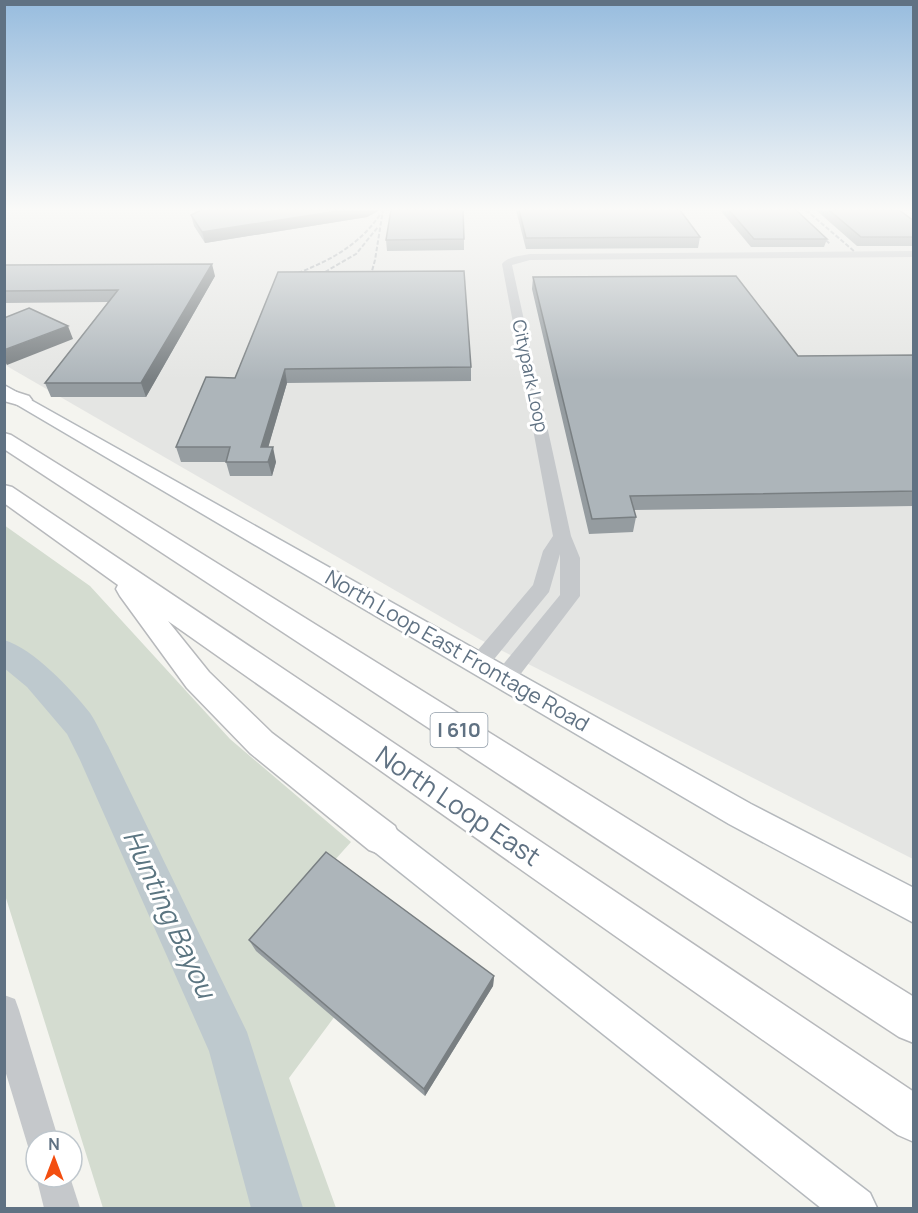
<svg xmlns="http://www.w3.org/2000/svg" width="918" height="1213" viewBox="0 0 918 1213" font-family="Manrope,sans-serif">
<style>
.built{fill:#e4e5e3}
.green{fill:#d4dcd0}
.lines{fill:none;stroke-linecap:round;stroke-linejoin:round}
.river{fill:#bec9ce;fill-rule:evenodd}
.major-casing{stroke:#b5b9bd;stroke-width:3}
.highway-casing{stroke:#b7b9bc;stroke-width:3}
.minor{fill:#c5c8cb;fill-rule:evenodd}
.major{fill:#fff;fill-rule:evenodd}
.highway{fill:#fff;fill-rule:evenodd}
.rail{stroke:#a2a8ae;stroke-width:2;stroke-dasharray:4.5 2;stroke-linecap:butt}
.wall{fill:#959ca0}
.shaded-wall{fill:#797f82}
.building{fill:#adb5ba;stroke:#797f82;stroke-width:1.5}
.labels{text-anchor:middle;stroke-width:6;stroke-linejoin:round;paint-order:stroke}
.far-street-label{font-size:18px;fill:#607283;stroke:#fff}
.shield{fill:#fff;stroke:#909ca8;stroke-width:1.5}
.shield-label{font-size:20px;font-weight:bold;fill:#607283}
.street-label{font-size:21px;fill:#607283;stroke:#fff}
.near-street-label{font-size:26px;fill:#607283;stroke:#fff}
.near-water-label{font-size:27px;font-style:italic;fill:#5b7581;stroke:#fff}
</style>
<rect width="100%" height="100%" fill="#f4f4ef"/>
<path class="built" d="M5,210H913V859L481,640L5,365Z"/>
<path class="green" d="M4,525L90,586L230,739L351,842L262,941L335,1016L289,1078L336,1208H103L5,895Z"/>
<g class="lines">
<path class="river" d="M4,640C34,649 71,689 90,713C97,723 102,736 108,746L247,1032L303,1208H251L209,1051L80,760L67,734L27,687L4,668Z"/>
<defs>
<g id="major">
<path d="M4,385L751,804L914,888V923L729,824L4,397Z"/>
<path d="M382,823L393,827L870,1193L877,1208H821L371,849L366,838L371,827Z"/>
</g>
<g id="highway">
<path d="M4,388L29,396L32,400L29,404L22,406L4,401Z"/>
<path d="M4,433L11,435L914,997V1043L899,1037L4,449Z"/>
<path d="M4,485L12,487L914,1092V1142L898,1135L168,621L209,672L272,733L395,826L400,838L395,850L382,855L369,850L250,753L187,688L120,596L116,589L118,585L4,503Z"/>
</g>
</defs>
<use href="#major" class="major-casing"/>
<use href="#highway" class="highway-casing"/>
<g class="minor">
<path d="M914,251V257L530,260L512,265L571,536L580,558V596L513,684L505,686L497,684L494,678L497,672L560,595V554L549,592L486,669L479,671L472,669L468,663L472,657L533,585L543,551L553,536L502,264C509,256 520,256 530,254Z"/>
<path d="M4,995L15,999L19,1010L59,1141H36V1155L30,1153L4,1067Z"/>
<path d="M36,1176L70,1177L80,1208H44Z"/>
</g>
<use href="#major" class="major"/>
<use href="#highway" class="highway"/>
<g class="rail">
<path d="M792,210L830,244"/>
<path d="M806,210L855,252"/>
<path d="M325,272L356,254L378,227"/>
<path d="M298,273C331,260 361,244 381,213"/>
<path d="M367,289L375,260L383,210"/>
</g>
</g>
<g class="wall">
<path d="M201,210H380L367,217L205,243L194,226L191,215Z"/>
<path d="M516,210H680L700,237L698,248L526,249Z"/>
<path d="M720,210H796L827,239L824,247H751Z"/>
<path d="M816,210H899L914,221V246H857Z"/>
<path d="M464,239V250L387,251L386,240Z"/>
<path d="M4,265L215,276L146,397H51L45,383L108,302L4,303Z"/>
<path d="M278,272L471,367V381L287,383L268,447L276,462L272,476H230L226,462H181L176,447L235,378Z"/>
<path d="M533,277L798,356L914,355V506L634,510L636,517L633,532L589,534L532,289Z"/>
<path d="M249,940L494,976L493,986L425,1096L256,951Z"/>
</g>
<g class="shaded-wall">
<path d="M344,210H380L367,217L205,243L202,232Z"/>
<path d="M212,264L215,276L146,397L141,383Z"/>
<path d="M68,326L73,339L7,365L4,360V350Z"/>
<path d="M285,369L287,383L264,462L261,447Z"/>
<path d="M273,447L276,462L272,476L268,462Z"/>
<path d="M494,976L493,986L425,1096L424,1089Z"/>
</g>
<g class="building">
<path d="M201,210H344L202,232L191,215Z"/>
<path d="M391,210H463L464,239L386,240Z"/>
<path d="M519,210H680L700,237L526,238Z"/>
<path d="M729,210H796L827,239H754Z"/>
<path d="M829,210H899L914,221V237H861Z"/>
<path d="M212,264L141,383H45L118,290L4,291V265Z"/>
<path d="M464,271L471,367L285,369L261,447H273L268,462H226L230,447H176L206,377L235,378L278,272Z"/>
<path d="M736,276L798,356L914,355V491L630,496L636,517L592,519L533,277Z"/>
<path d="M29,308L68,326L4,350V318Z"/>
<path d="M326,852L494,976L424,1089L249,940Z"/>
</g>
<linearGradient id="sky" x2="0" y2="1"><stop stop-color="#97bcde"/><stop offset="0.55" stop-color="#fafaf8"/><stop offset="1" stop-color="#fafaf8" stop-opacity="0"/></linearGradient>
<rect width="918" height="380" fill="url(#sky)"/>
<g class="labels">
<g class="far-street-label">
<text transform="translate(530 376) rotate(78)" y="6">Citypark Loop</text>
</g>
<rect class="shield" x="430.5" y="713" width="57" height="34" rx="4.5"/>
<g class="shield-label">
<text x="459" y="737">I 610</text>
</g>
<g class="street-label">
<text transform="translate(457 651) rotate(30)" y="7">North Loop East Frontage Road</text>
</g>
<g class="near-street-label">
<text transform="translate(458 806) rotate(34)" y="9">North Loop East</text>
</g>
<g class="near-water-label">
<text transform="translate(169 914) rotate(65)" y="9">Hunting Bayou</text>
</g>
</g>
<rect width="918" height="1213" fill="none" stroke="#607283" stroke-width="12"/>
<g transform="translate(54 1159)"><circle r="28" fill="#ffffff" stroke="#bfc7cd" stroke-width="1.5"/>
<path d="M0-4.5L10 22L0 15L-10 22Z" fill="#f34e10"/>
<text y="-9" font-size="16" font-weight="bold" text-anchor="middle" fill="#607283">N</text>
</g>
</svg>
